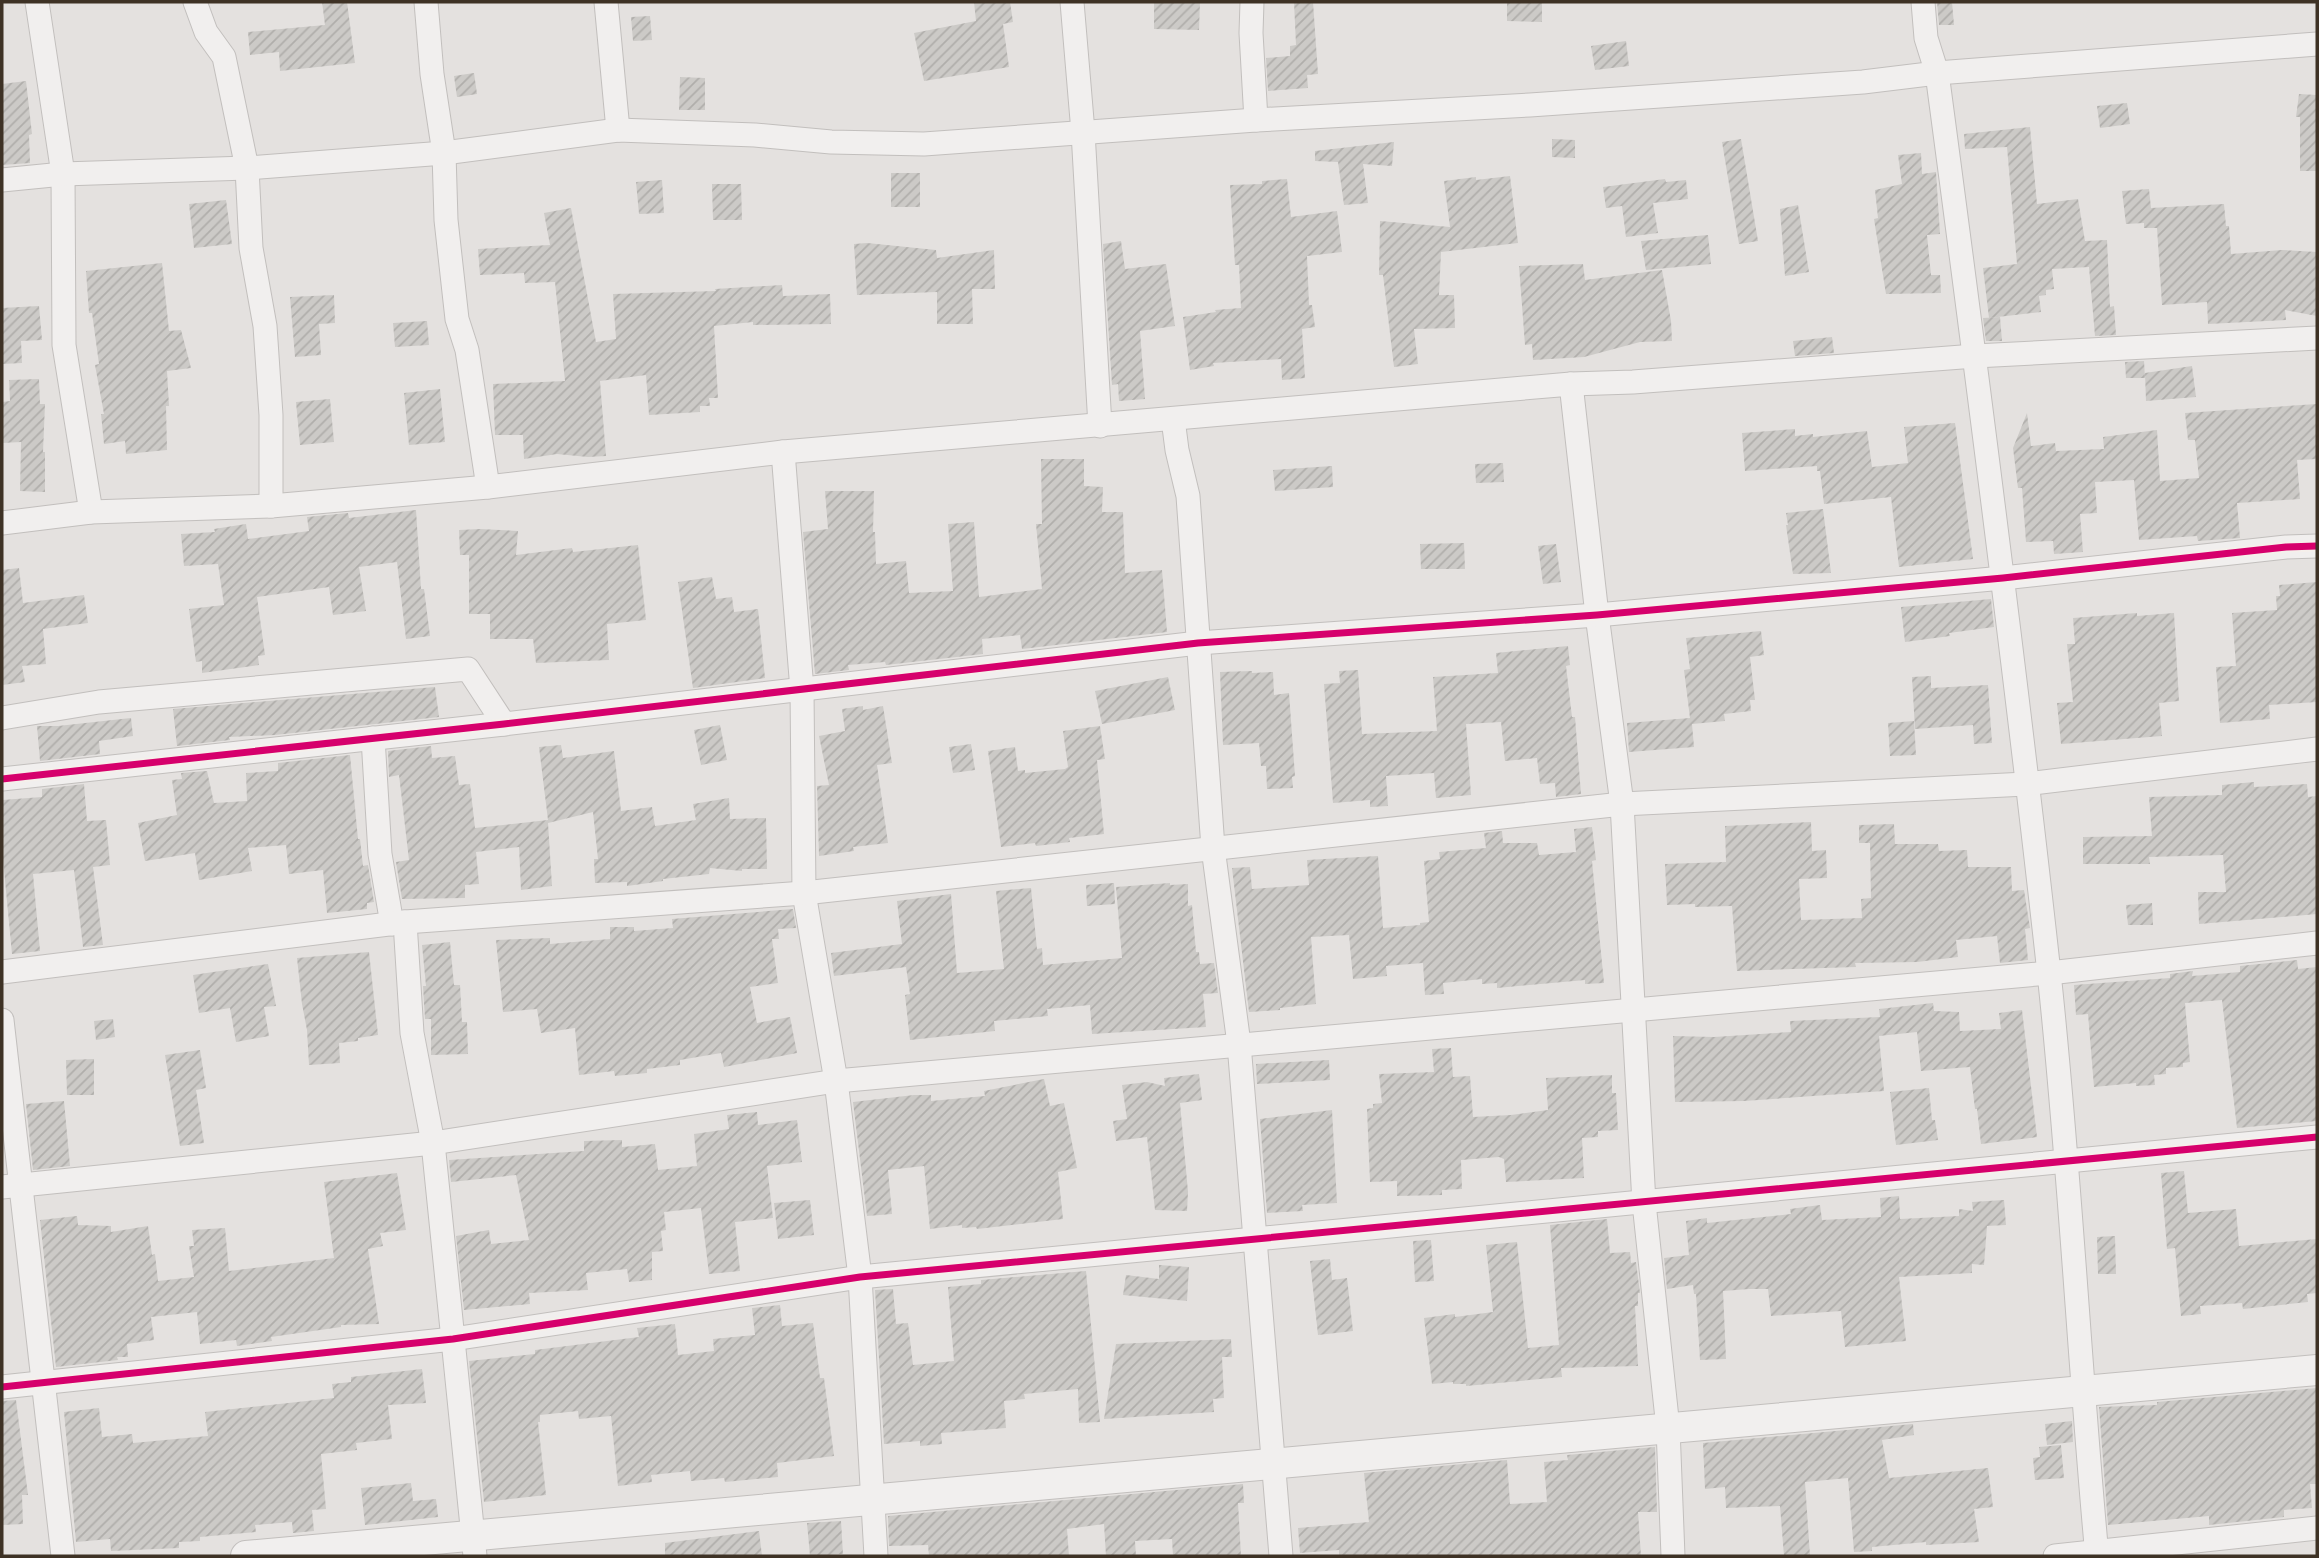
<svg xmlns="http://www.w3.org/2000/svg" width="2319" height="1558" viewBox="0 0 2319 1558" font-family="'Public Sans',sans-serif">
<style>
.building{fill:url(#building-hatch)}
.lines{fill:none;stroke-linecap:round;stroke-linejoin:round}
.minor-casing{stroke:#c2bfbd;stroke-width:25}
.tertiary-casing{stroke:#c2bfbd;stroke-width:32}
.minor{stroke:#f1efee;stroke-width:23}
.tertiary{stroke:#f1efee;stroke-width:30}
.cycleway-casing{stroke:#f5f0eb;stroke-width:11}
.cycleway{stroke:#d6006c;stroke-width:7}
</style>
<defs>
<pattern id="building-hatch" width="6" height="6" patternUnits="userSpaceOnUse" patternTransform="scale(1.75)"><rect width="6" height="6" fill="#cccac7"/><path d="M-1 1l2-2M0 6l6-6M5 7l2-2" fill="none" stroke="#b0aeab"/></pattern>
</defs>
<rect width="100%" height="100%" fill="#e4e1df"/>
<g class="building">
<path d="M322,2H347L355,63L280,71L279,52L250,55L248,32L325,25Z"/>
<path d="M974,2H1010L1013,22L1003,24L1009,67L924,81L914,33L976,21Z"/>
<path d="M1154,2H1200L1199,30L1154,29Z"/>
<path d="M1294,2H1313L1318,74L1307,75L1308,88L1268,91L1266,58L1290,56V46L1296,45Z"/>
<path d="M1507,2H1542V22L1507,21Z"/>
<path d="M1937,2H1952L1954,25H1939Z"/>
<path d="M650,16L652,40L633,41L631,17Z"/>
<path d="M1626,41L1629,66L1595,70L1591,46Z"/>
<path d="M474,73L477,94L457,97L454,76Z"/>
<path d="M680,77L705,78V110H679Z"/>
<path d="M26,81L32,134L29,135L30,163L2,165V84Z"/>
<path d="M2299,94L2317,95V171H2300V117H2296Z"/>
<path d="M2127,103L2130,124L2100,128L2097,106Z"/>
<path d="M2030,127L2037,204L2078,199L2085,241L2107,240L2110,307L2114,306L2116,335L2095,336L2089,267L2052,269L2054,289L2046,290V295L2039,296L2041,312L1989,318L1983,268L2017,264L2007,147L1965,149L1964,134Z"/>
<path d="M1552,139L1575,140V158L1552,157Z"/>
<path d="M1741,139L1758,241L1739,244L1722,142Z"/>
<path d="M1394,142L1392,166L1363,164L1368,203L1344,205L1338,162L1315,161V151Z"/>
<path d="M1921,153L1922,174L1936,172L1940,234L1927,235L1931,275H1940L1941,293L1886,294L1874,219L1878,218L1875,190L1902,184L1898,155Z"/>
<rect x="891" y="173" width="29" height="34"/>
<path d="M1510,176L1518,243L1441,252L1439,295H1454L1455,328L1414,329L1418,364L1394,367L1383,275H1379L1380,221L1450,227L1444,181L1476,177V180Z"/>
<path d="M1287,179L1291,217L1337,211L1342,252L1307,256L1309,305H1312L1315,327L1302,329L1305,378L1282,380L1281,359L1213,363L1214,366L1190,370L1183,317L1216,312L1215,310L1241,308L1239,265H1235L1230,185L1262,184V181Z"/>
<path d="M1665,179L1666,182L1686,180L1688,199L1653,203L1658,233L1626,237L1622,206L1606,208L1603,187Z"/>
<path d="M662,180L664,213L639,214L636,182Z"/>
<path d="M712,184H741L742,220H713Z"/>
<path d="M2149,189L2151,208L2224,204L2226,226H2229L2231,254L2282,250L2317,252V316L2285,310L2286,320L2208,324L2207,302L2162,305L2157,228H2144V223L2126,224L2122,191Z"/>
<path d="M226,200L232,244L194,248L189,204Z"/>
<path d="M1798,205L1809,272L1785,276L1780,209Z"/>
<path d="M571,208L596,342L616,339L613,294L716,291L715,289L782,285L783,296L830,294L831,324L753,325V322L714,326L718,398H709L710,406H700V412L649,415L646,375L600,381L606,456L588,457L557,454L524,459L523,435H495L493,384L565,381L555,282L525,283L524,273L480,275L478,249L550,245L544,213Z"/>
<path d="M1708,235L1711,264L1646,270L1641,241Z"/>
<path d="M1121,241L1125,269L1166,264L1175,326L1140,331L1145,399L1119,401L1118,384L1112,385L1103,244Z"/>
<path d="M867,243L936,250L937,258L994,250L995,289H972L973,324H937V292L857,295L854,244Z"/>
<path d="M162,263L169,331L181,330L191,368L167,371L169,406H166L167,450L126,454L125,441L104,444L101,414H104L95,365L99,364L92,313H89L86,271Z"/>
<path d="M1583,264L1585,280L1662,270L1671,321L1672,341L1640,342L1584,357L1533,360L1532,344L1525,345L1519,266Z"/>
<path d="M334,295L335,323L319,324L321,355L295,357L290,297Z"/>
<path d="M39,306L42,340L21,341L22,363L2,364V308Z"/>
<path d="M2000,317L2002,341H1986L1983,318Z"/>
<path d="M427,321L429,345L395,347L393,323Z"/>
<path d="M1832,337L1834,353L1795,356L1793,341Z"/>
<path d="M2144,361L2145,378H2126L2125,362Z"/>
<path d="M2192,366L2196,397L2146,401L2145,373Z"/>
<path d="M39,379L40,404H45L43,452H45V492L20,491L21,442L2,443V402L10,401L9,380Z"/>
<path d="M440,389L445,442L409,445L404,393Z"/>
<path d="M330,399L334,442L300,445L296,402Z"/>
<path d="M2317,404V459L2297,460L2300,499L2237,503L2240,538L2198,541L2197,536L2139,540L2134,480L2095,482L2097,513L2080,514L2083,552L2054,554L2053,541L2026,542L2022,488H2018L2013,448L2027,413L2031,446L2055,443L2056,451L2104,449L2103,437L2157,430L2160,481L2199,478L2195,440H2188L2185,413Z"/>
<path d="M1955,423L1973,559L1899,567L1891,497L1824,504L1820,471H1817V466L1745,471L1742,433L1795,429V436L1813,434V437L1867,431L1872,467L1908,463L1904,427Z"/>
<path d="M1041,459H1084V486L1103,487L1102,512H1123L1125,573L1162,570L1167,632L1022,649L1020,635L982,639L983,654L886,665L885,662L848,665L849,670L815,674L803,532L828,529L825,491H874L873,532H875L876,564L906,561L909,593L953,591L948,524L974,522L979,597L1042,589L1036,524H1042Z"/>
<path d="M1503,463L1504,482L1476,483L1475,464Z"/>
<path d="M1332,466L1333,487L1275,491L1273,470Z"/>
<path d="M1823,509L1831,573L1793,574L1786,525H1788L1786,513Z"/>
<path d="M416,510L421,589H424L430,636L406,639L397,562L359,567L366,611L333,615L329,587L257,597L265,655L258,656L259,665L202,673V661L196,662L189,609L224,605L218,564L184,566L181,534L215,532L214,529L246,524L248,539L309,531L307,517L348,513L349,518Z"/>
<path d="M480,529L518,531L516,555L572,548L573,552L638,545L646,620L607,624L609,660L536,663L533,639H490V614H469V555H460L459,530Z"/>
<path d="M1464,543L1465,569H1421L1420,544Z"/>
<path d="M1556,544L1561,582L1543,584L1538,546Z"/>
<path d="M19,568L23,603L84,595L88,623L43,629L46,664L22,666L25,682L2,685V570Z"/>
<path d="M712,577L716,599L732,597L734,612L758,609L765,678L693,688L678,582Z"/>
<path d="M2317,582V702L2269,705L2270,719L2220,723L2216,667L2236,666L2232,613L2277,610L2276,596H2280L2279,585Z"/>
<path d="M1991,599L1994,627L1949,633L1950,636L1905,642L1901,607Z"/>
<path d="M2137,613V616L2174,613L2179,701L2159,703L2162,736L2061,744L2057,703L2073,702L2067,644H2075L2073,618Z"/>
<path d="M1761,631L1764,655L1750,657L1755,700H1750L1751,711L1724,714L1725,721L1692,724L1694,747L1629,752L1627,723L1690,718L1684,670L1690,669L1686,638Z"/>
<path d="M1568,646L1570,665L1566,666L1572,717H1575L1581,794L1556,797L1555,783L1540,784L1537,758L1505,761L1501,722L1466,724L1471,795L1436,798L1434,773L1386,776L1388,806L1370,807V800L1333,803L1324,684L1340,683L1339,671L1358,670L1362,734L1437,731L1433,677L1498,673L1496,653Z"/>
<path d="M1252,671V673L1273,672L1274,695L1289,693L1295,776L1292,777L1293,788L1267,789L1266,766H1261L1259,743L1223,745L1220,672Z"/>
<path d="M1931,676V688L1988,685L1992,743L1974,744L1973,725L1915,729L1912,677Z"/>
<path d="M1168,677L1175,710L1102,724L1095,691Z"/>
<path d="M435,687L439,717L275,735L229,737L230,740L177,746L173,709Z"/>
<path d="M863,706V710L883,706L892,763L877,765L888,843L853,847L854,851L819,856L817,786L829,785L819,736L845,731L842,709Z"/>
<path d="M131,718L133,736L99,741L100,754L40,761L37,726H58Z"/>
<path d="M1914,721L1916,755L1890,756L1888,723Z"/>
<path d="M720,725L727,760L701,765L694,730Z"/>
<path d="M1100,726L1105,759L1097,760L1104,834L1069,838L1070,842L1036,846L1035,843L1001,847L988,751L1015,747L1018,771L1025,770V773L1065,769L1068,767L1063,731Z"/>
<path d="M971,744L975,770L953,773L949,747Z"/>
<path d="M561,745L563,758L614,751L621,811L652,807L655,826L696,820L693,804L729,798L730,819L766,818L767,869H742V871L710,868L709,874L663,879V881L627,886V882L595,883L594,859H598L593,812L548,823L552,886L521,890L519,847L476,852L479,884L465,885V898L402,899L396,862L409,860L399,775L389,777L388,751L431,746L432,758L455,756L459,785L470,784L475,828L548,820L539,747Z"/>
<path d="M350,755L358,839H360L363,866L368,865L374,902L367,903V909L327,913L323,870L289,874L286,845L248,848L252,871L199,880L195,853L145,861L138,823L177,815L172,780L182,779L181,773L207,771L214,803L247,801L246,773L278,771V763Z"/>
<path d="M2254,782V787L2307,784L2308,797L2317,796V914L2199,924L2198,892H2226L2223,855L2149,857L2150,864H2083V837L2152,836L2149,797L2222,795V785Z"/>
<path d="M84,784L87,821L106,820L110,865L93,867L103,945L83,947L74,870L33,874L40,951L12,954L2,849V800L42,797V789Z"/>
<path d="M1811,822L1812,851L1826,850L1827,878L1799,879L1801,920L1862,918L1861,899L1871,898L1870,843H1859V825L1894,824L1895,844H1938L1939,851L1967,850L1968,867H2011L2012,891L2024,890L2030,928L2025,929L2028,960L2000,963L1997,936L1956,940L1958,957L1917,962L1855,963L1856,967L1737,971L1732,906L1695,907V904L1667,905L1665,864L1726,862L1725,826Z"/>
<path d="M1592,827L1596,860L1592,861L1604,983L1585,984V980L1497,988V983L1482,984V979L1443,983L1444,994L1425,995L1423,963L1386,966L1387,976L1353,979L1349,935L1311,937L1316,1004L1280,1008V1010L1249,1012L1232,868L1250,867L1252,889L1309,885L1307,860L1378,856L1383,928L1420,925V923L1429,922L1424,861L1440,859L1439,852L1486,848L1484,833L1502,831L1503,843H1537L1539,855L1576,852L1574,829Z"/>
<path d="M1114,883L1115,904L1087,906L1086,885Z"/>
<path d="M1170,883V885L1188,884V906L1192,905L1196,952H1199L1200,964L1214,963L1218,993L1203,994L1206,1027L1092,1034L1090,1005L1047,1009L1048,1016L994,1021L995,1031L910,1040L905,995L910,994L906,967L834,976L831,953L902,944L897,901L951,894L957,973L1004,969L996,891L1031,888L1037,949L1042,948L1043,965L1122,958L1116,887Z"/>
<path d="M2152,903L2153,925H2128L2126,905Z"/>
<path d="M793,909L796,928L778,929L779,939H772L778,983L750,987L757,1023L790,1017L797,1053L724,1067L721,1053L680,1060V1065L647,1069V1073L615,1076L614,1071L579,1075L575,1028L541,1033L537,1009L503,1012L496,940L550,938V944L610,939V927H634V931L673,928L672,919Z"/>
<path d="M450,942L454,985H460L462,1022H467L468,1054L431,1055V1019H425L423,986H426L422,945Z"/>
<path d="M369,952L378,1035L358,1038V1041L339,1043L340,1063L309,1065L307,1030L302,1004L297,958Z"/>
<path d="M2297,960L2298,969L2317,967V1121L2237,1128L2222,1000L2185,1003L2190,1062L2183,1063V1067L2166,1068V1074L2154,1075L2155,1085L2136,1086V1083L2094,1087L2088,1014L2076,1015L2074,985L2170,978V974L2193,971L2192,976L2240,972V966Z"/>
<path d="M268,964L276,1006L264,1007L269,1036L236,1042L230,1008L199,1013L193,975Z"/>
<path d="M1933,1003L1934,1011L1959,1012L1960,1031L2001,1029L1999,1013L2022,1010L2037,1137L1981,1144L1977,1109H1975L1970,1067L1921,1071L1917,1032L1879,1036L1884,1091L1744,1101L1675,1102L1673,1036L1714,1037L1791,1032L1790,1021L1880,1017L1879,1009Z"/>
<path d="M113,1019L115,1037L96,1040L94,1021Z"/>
<path d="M1451,1048L1453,1077L1470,1076L1473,1117L1511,1115L1548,1110L1546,1078L1612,1075V1093H1616L1618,1130L1598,1131V1137L1582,1138L1584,1178L1506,1182L1504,1159L1499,1157L1461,1160L1462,1189L1442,1190V1195L1397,1196V1181L1370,1182L1367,1109L1373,1108V1104L1382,1103L1379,1074L1434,1072L1432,1049Z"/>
<path d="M200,1050L206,1088L196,1090L204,1143L180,1146L165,1055Z"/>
<path d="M94,1059V1095H67L66,1060Z"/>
<path d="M1329,1060L1330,1080L1257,1084L1256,1064Z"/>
<path d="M1199,1074L1202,1100L1180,1103L1188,1192L1187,1211L1155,1210L1147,1137L1116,1141L1113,1121L1127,1119L1122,1085L1147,1082L1165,1086L1164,1078Z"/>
<path d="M1044,1079L1050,1106L1064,1103L1077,1168L1058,1172L1063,1219L977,1229L976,1227L962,1228V1225L930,1229L924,1166L888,1170L892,1214L867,1216L853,1102L914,1095H931V1101L985,1096L984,1091Z"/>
<path d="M1929,1088L1932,1120H1935L1938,1140L1896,1145L1890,1092Z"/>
<path d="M64,1101L70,1166L33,1170L26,1104Z"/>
<path d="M1332,1110L1337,1203L1302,1205L1303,1211L1267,1213L1260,1119Z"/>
<path d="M757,1112L758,1125L797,1120L802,1162L767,1166L773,1218L735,1222L740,1271L709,1274L701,1208L664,1212L666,1230L661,1231L663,1251L652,1252V1280L629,1282L627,1269L586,1273L588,1290L529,1293L530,1304L464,1310L456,1236L489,1230L491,1244L529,1240L516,1175L451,1182L449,1160L584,1151V1141L622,1140V1147L655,1144L658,1170L697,1166L694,1134L729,1129L727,1115Z"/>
<path d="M2184,1171L2188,1213L2236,1209L2239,1246L2317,1239V1293L2307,1294L2308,1302L2243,1309L2242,1303L2200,1306L2201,1314L2181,1316L2175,1248L2167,1249L2161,1173Z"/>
<path d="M397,1173L406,1230L380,1233L383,1246L368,1249L379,1324L341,1325V1327L271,1337L272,1341L237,1346L236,1340L200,1344L197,1312L151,1317L154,1340L127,1344L128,1357H117L118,1360L56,1367L40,1220L77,1216L78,1225L111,1226V1232L148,1226L152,1255L155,1254L158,1281L194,1277L189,1246H194L192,1230L225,1228L229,1271L334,1258L324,1182Z"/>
<path d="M1899,1196L1900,1219L1959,1216V1209L1973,1211L1972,1202L2004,1200L2006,1225L1987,1226L1984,1265L1972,1264V1273L1899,1277L1906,1341L1845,1347L1841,1311L1771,1316L1768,1289H1749L1723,1291L1726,1359L1700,1360L1696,1294H1694L1693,1285L1667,1289L1664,1258L1689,1255L1686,1221L1707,1218V1223L1791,1214L1790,1209L1820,1205L1822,1220L1881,1217L1880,1198Z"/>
<path d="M810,1200L814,1235L778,1239L774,1203Z"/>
<path d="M1607,1219L1610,1253L1630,1252L1631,1263L1636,1262L1640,1293H1638V1306H1635L1638,1366L1561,1368L1562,1377L1466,1386V1384H1453V1382L1432,1384L1424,1318L1455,1314V1317L1493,1312L1486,1245L1517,1242L1528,1348L1559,1345L1550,1225Z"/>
<path d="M2115,1236L2116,1274H2098L2097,1237Z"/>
<path d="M1431,1240L1434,1281L1415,1282L1413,1241Z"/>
<path d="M1330,1259L1332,1280L1347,1278L1353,1331L1318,1335L1310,1261Z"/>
<path d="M1159,1265L1189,1267L1187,1301L1123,1295L1126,1275L1159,1279Z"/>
<path d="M1086,1271L1100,1422L1079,1423L1078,1389L1024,1394L1025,1399L1004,1401L1006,1428L941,1433L942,1444L920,1446V1441L884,1444L875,1290L893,1289L896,1324L908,1323L913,1365L954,1361L948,1287L981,1284V1280Z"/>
<path d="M780,1305L782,1326L813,1323L820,1378H824L834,1456L777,1463L778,1477L725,1482L724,1478L691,1481L690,1471L651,1475L652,1482L618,1486L611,1416L579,1419L578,1411L540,1415V1422H538L546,1495L484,1502L469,1361L535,1354V1350L639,1337L637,1328L675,1324L678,1355L714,1351L713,1339L755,1335L752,1308Z"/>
<path d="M1231,1339L1232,1357H1222L1224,1398L1213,1399L1214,1412L1104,1419L1116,1344Z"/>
<path d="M422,1369L426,1403L388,1405L392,1439L356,1443L357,1450L321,1454L326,1509L312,1510L314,1531L293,1533L292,1522L255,1525L256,1532L200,1537V1541L179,1542V1548L111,1551L110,1539L76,1542L64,1412L99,1408L102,1437L132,1434L133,1443L208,1436L205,1412L334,1398L332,1384L351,1382V1377Z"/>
<path d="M2317,1388V1484H2310L2312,1508L2284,1510V1517L2209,1525V1516L2108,1525L2099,1407L2157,1405V1402Z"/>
<path d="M16,1400L28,1495H22L23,1524L2,1525V1401Z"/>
<path d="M2072,1421L2073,1442L2047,1445L2045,1424Z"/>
<path d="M1913,1424L1914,1435L1882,1440L1889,1478L1988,1468L1993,1507L1974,1509L1979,1542L1926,1545V1542L1872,1547V1551L1854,1552L1848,1478L1805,1482L1810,1556H1784L1780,1506L1726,1508L1725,1487L1705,1489L1703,1443Z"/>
<path d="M2061,1445L2064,1478L2035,1480L2033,1458L2040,1457L2039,1447Z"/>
<path d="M1655,1447L1657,1512H1638L1641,1556H1339V1550L1300,1553L1298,1528L1369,1522L1364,1473L1507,1460L1510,1504L1547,1502L1544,1462L1568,1460L1567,1455Z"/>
<path d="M411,1483L413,1501L436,1499L438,1517L365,1525L361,1488Z"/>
<path d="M1243,1484L1244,1503H1238L1241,1556H1173L1172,1539L1135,1541L1136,1556H1106L1104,1524L1067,1529L1069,1556H929L928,1545L889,1546L888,1516Z"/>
<path d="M841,1521L843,1554L810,1556L807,1523Z"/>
<path d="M759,1531L762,1556H665V1543Z"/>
</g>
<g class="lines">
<defs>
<g id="minor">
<path d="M37,2L63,174L64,345L91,512"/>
<path d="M195,2L206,32L224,57L247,168L251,248L265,326L271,415V506"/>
<path d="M426,2L432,74L444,153L446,220L457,319L467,350L488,487"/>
<path d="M606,2L618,130"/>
<path d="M1072,2L1083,132L1100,426"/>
<path d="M1252,2L1251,33L1256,120"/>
<path d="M1923,2L1926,38L1937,73C1977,373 2016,673 2049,973C2070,1167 2079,1362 2097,1556"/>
<path d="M2,180L63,174L247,168L444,153L618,130L755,135L831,142L924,144L1256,120L1530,105L1863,82L1937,73L2317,44"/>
<path d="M1571,384L1597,615L1622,804L1644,1203L1668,1428L1673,1556"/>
<path d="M1173,419L1177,450L1188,496L1213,848L1239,1044L1281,1556"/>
<path d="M783,452L802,690L804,893L836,1081L860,1277L876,1556"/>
<path d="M2,523L91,512L271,506L488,487L783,452L1571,384L1633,382L1975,356L2317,338"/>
<path d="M2,718L99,702L468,669L504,724"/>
<path d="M373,738L380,854L392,924"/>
<path d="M2,779L504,724L1198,643L1597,615L2003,578L2286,547L2317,546"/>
<path d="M405,922L412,1033L433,1143L475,1556"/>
<path d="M2,972L405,922L804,893L1622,804L2026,784L2317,749"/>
<path d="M2,1020L63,1556"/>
<path d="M2,1187L433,1143L836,1081L2049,973L2317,943"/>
<path d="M2,1387L453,1339L860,1277L2317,1137"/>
<path d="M2055,1556L2317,1528"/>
</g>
<path id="tertiary" d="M246,1556L2317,1370"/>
</defs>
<use href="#minor" class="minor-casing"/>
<use href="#tertiary" class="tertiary-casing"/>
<use href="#minor" class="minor"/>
<use href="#tertiary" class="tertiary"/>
<defs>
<g id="cycleway">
<path d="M2,779L504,724L1198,643L1597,615L2003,578L2286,547L2317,546"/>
<path d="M2,1387L453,1339L860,1277L2317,1137"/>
</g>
</defs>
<use href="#cycleway" class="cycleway-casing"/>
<use href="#cycleway" class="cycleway"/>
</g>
<rect width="2319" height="1558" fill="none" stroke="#3e3225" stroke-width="7"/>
</svg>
